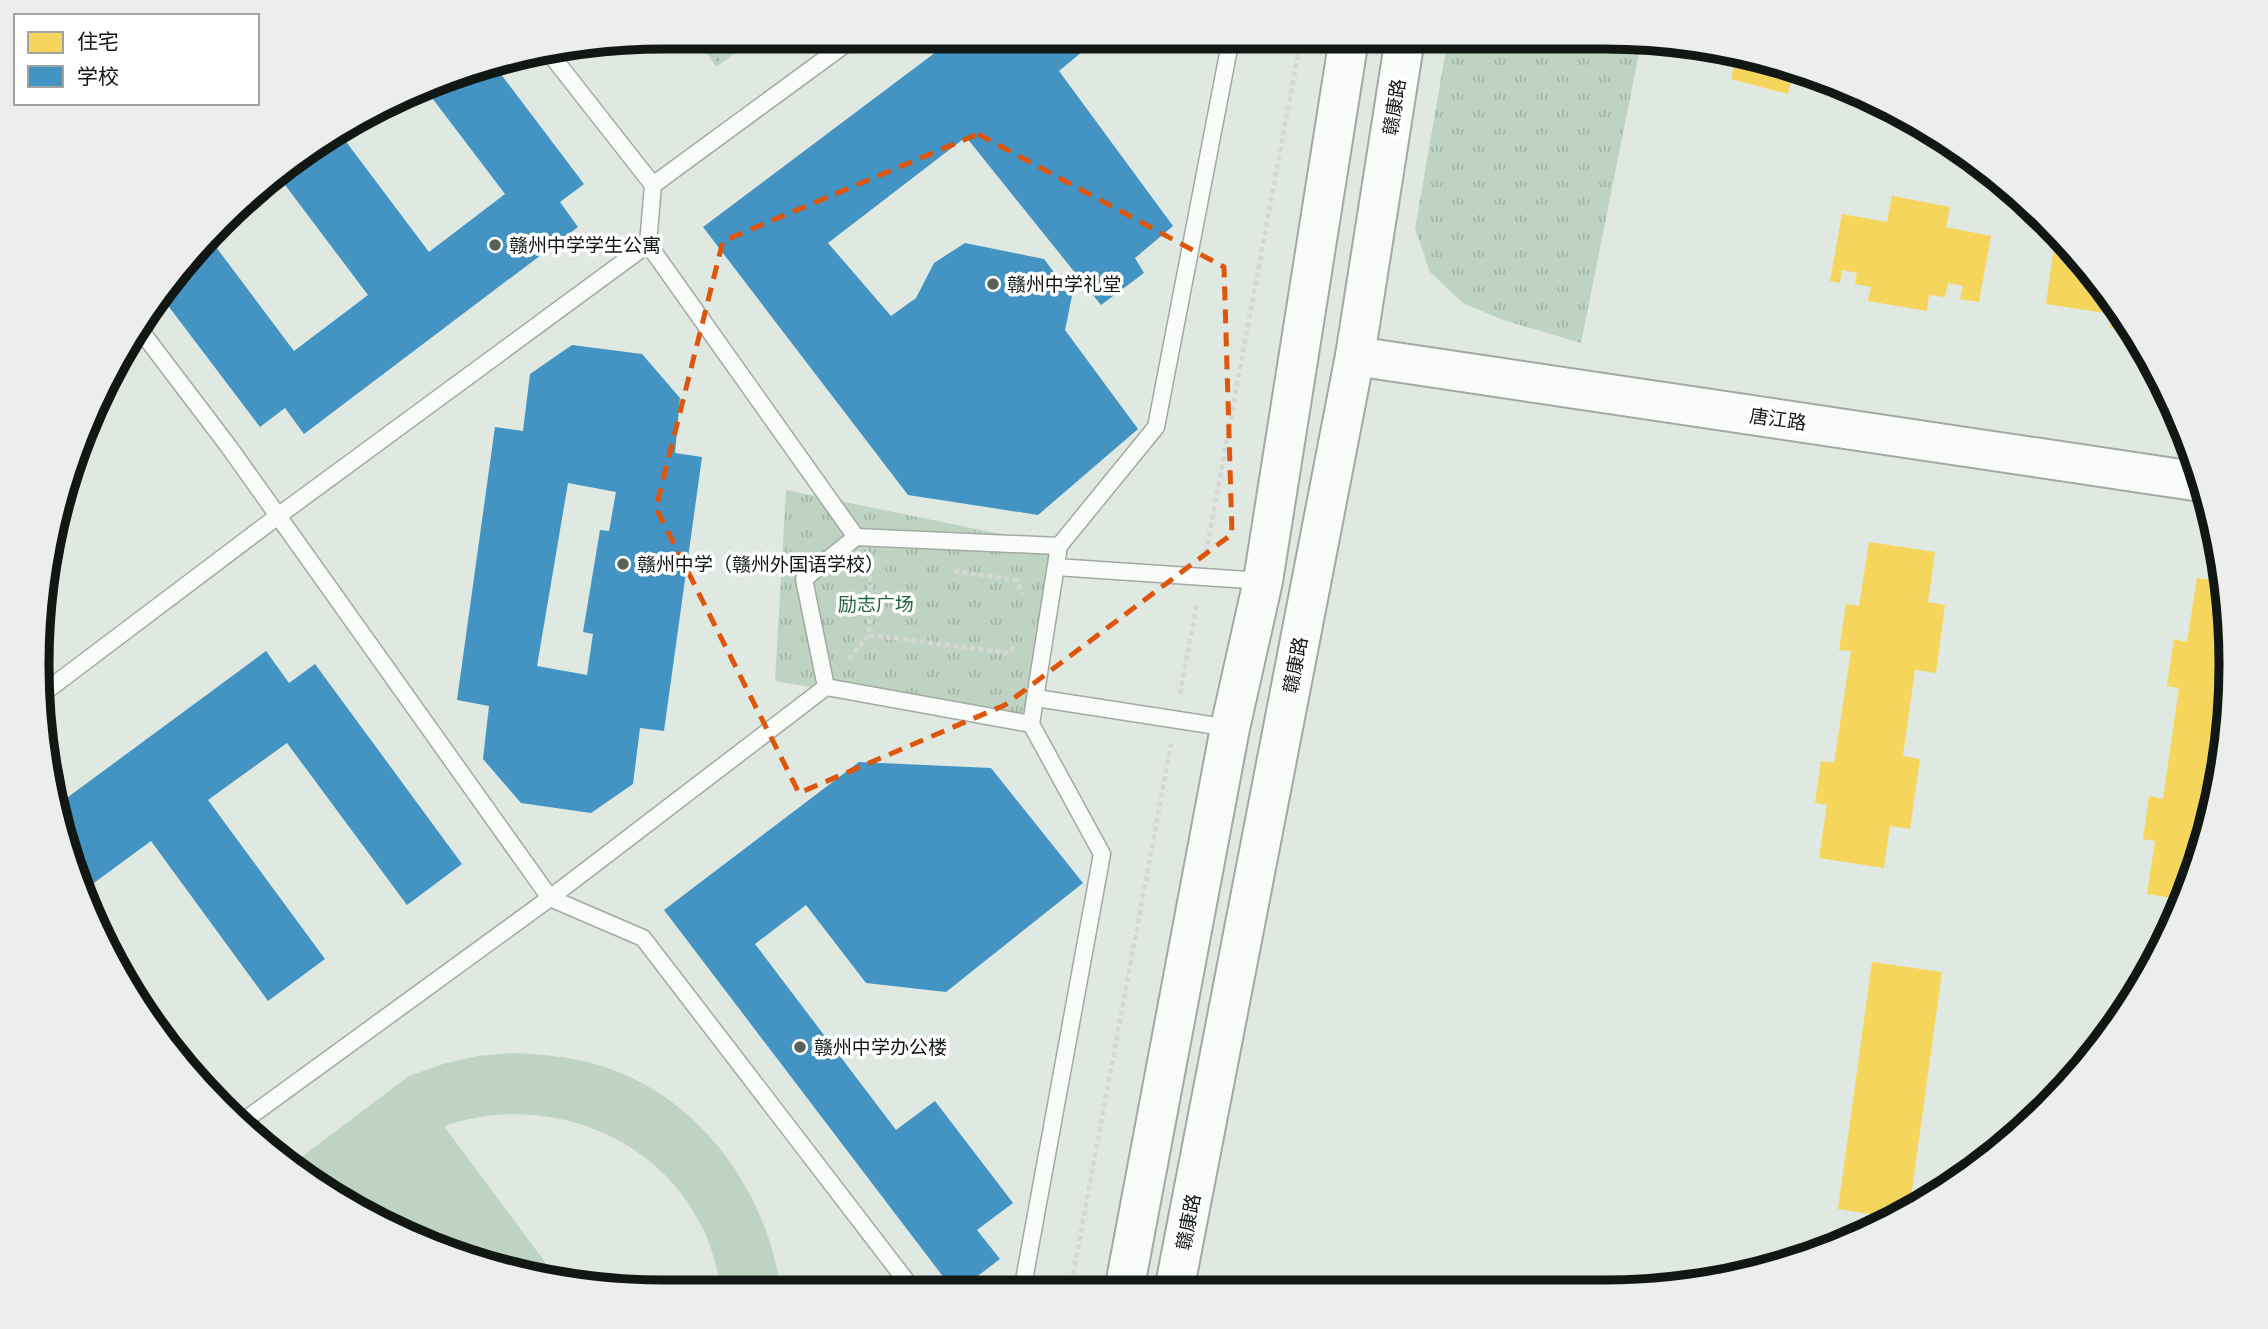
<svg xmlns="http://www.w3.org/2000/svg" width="2268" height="1329" viewBox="0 0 2268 1329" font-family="'Varela Round','Noto Sans SC',sans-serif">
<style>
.grass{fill:url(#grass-dots)}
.park{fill:url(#park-tufts)}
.garden{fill:#bfd3c3}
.homes{fill:#f6d55c}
.schools{fill:#4393c3;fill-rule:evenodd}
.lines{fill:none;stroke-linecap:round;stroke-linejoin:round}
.service-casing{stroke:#a2a9a3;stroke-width:19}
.tertiary-casing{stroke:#a2a9a3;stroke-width:42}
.secondary-casing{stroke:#a2a9a3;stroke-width:42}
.path{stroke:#d5d7d5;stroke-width:4.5;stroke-dasharray:5 3.5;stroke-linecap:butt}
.service{stroke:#fafcfa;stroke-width:16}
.tertiary{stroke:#fafcfa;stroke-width:38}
.secondary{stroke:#fafcfa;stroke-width:38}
.marked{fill:none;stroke:#dd560c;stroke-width:5;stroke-dasharray:14 9;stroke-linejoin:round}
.poi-dot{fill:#59615b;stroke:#fff;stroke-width:2.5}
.labels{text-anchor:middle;stroke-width:7;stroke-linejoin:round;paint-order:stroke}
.street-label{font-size:19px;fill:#111813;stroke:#fff}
.poi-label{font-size:19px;fill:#111813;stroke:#fff;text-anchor:start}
.park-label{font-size:19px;fill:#23653d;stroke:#fff}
.rim{fill:none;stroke:#111813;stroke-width:9}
</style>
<defs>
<pattern id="grass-dots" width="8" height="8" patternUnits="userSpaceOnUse" patternTransform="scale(1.75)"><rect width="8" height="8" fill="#bfd3c3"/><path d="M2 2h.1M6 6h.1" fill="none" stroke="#a3b4a7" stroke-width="1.8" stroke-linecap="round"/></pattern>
<pattern id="park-tufts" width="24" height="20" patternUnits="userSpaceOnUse" patternTransform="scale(1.75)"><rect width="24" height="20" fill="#bfd3c3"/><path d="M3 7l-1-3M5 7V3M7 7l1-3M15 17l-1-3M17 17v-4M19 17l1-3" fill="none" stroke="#a3b4a7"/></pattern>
</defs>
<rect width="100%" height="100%" fill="#dfe9e1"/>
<path class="grass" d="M696,37H757L716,67Z"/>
<g class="park">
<path d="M1448,38H1642L1581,343L1503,320L1463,303L1430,272L1415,229Z"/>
<path d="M786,490L1059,546L1031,724L775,681Z"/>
</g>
<path class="garden" d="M514,1053C537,1054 560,1056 583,1061C692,1086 766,1184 781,1291H722C717,1270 713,1249 703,1229C658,1133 542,1092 444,1126L556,1277L462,1259L315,1186L292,1164L409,1076L443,1064L478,1056Z"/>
<g class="homes">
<path d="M1720,53L1806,70L1810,72L1808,81L1792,77L1788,94L1731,79L1734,66L1718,62Z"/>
<path d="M1892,196L1950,207L1946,227L1991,236L1979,302L1960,299L1963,286L1948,283L1945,297L1929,295L1927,311L1868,301L1871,287L1855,284L1857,273L1842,270L1840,283L1830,281L1842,214L1887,222Z"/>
<path d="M2053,253L2075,256V254L2126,316L2134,332L2110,328L2112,314L2046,304Z"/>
<path d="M1869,542L1935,552L1928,602L1945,605L1936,673L1915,670L1903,756L1920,759L1910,829L1890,826L1884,868L1819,858L1827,805L1815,803L1821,761L1834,763L1851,651L1839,650L1846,604L1859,606Z"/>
<path d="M2197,578L2223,582L2231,665L2219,787L2185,900L2147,894L2155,841L2143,839L2149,796L2163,799L2179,688L2167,686L2174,639L2187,642Z"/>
<path d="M1872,962L1942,972L1909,1212L1896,1218L1838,1209Z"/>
</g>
<g class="schools">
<path d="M956,37H1100L1059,71L1173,226L1135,258L1144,273L1101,305L966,137L828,243L891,316L916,298L934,263L965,243L1044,259L1072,296L1065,330L1138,429L1038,515L908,495L703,227Z"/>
<path d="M494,65L584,184L560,202L578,227L304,434L285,408L260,427L160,295L166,283L210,239L294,351L368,295L276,173L283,166L341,135L429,252L505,194L426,90L463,70Z"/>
<path d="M572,345L642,354L680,398L675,453L702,457L664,731L640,728L633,784L591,813L521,803L483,759L489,706L457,700L495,427L523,431L530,374ZM568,483L616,492L609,531L600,530L583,632L593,634L587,675L537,666Z"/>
<path d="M266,651L289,683L315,664L462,864L407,905L287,743L208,800L325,959L268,1001L151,841L83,891L70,867L60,803Z"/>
<path d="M859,762L991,768L1083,883L946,992L866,983L806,905L755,944L896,1130L935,1101L1013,1203L977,1230L1000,1259L958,1291H954L664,910Z"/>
<path d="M134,983L186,1053L179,1058L166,1046Z"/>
</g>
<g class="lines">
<defs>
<g id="service">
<path d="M653,185L855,37"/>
<path d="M648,244L856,537"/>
<path d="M141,331L229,447L550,898L245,1120"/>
<path d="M1056,567L1263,581"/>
<path d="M826,687L550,898L643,938L914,1291"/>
<path d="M42,694L278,516L648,244L653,185L551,55"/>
<path d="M1036,698L1230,728"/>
<path d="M1031,724L826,687L804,579L856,537L1059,546"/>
<path d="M1022,1291L1102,854L1031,724L1059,546L1156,427L1231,38"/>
</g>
<path id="tertiary" d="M1355,356L2201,482"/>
<g id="secondary">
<path d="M1124,1291L1230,728L1263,581L1349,38"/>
<path d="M1174,1291L1355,356L1405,38"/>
</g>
</defs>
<use href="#service" class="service-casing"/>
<use href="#tertiary" class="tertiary-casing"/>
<use href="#secondary" class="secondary-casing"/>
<g class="path">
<path d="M1206,553L1301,38"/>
<path d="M954,571L1016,580L1023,594"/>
<path d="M869,635L1010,653L1015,643"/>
<path d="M849,659L869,635L871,581L865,564"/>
<path d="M1180,694L1197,603"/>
<path d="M1070,1291L1171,744"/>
</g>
<use href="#service" class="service"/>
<use href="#tertiary" class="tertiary"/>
<use href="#secondary" class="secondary"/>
</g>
<path class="marked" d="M978,134L1224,267L1232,534L1005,705L799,793L656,508L723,241Z"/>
<g class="poi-dot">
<circle cx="495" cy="245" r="7"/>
<circle cx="993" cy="284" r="7"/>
<circle cx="623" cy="564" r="7"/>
<circle cx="800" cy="1047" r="7"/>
</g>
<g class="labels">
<g class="street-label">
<text transform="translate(1394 107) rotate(-81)" y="7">赣康路</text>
<text transform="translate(1778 419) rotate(8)" y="7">唐江路</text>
<text transform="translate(1295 665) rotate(-79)" y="7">赣康路</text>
<text transform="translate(1188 1222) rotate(-79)" y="7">赣康路</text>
</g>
<g class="poi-label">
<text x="509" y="252">赣州中学学生公寓</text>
<text x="1007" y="291">赣州中学礼堂</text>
<text x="637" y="571">赣州中学（赣州外国语学校）</text>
<text x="814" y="1054">赣州中学办公楼</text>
</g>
<g class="park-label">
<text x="876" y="611">励志广场</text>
</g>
</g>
<path d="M0 0H2268V1329H0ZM664 49H1604A615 615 0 0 1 2219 664V665A615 615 0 0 1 1604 1280H664A615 615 0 0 1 49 665V664A615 615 0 0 1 664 49Z" fill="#ecedec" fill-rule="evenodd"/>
<path class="rim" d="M664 49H1604A615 615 0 0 1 2219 664V665A615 615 0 0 1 1604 1280H664A615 615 0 0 1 49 665V664A615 615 0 0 1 664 49Z"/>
<rect x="14" y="14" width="245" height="91" fill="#ffffff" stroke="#a0a3a1" stroke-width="2"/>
<rect x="28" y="32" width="35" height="21" fill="#f6d55c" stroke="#a0a3a1" stroke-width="2"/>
<text x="77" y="49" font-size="21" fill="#111813">住宅</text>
<rect x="28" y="66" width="35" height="21" fill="#4393c3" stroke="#a0a3a1" stroke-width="2"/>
<text x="77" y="84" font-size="21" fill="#111813">学校</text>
</svg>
